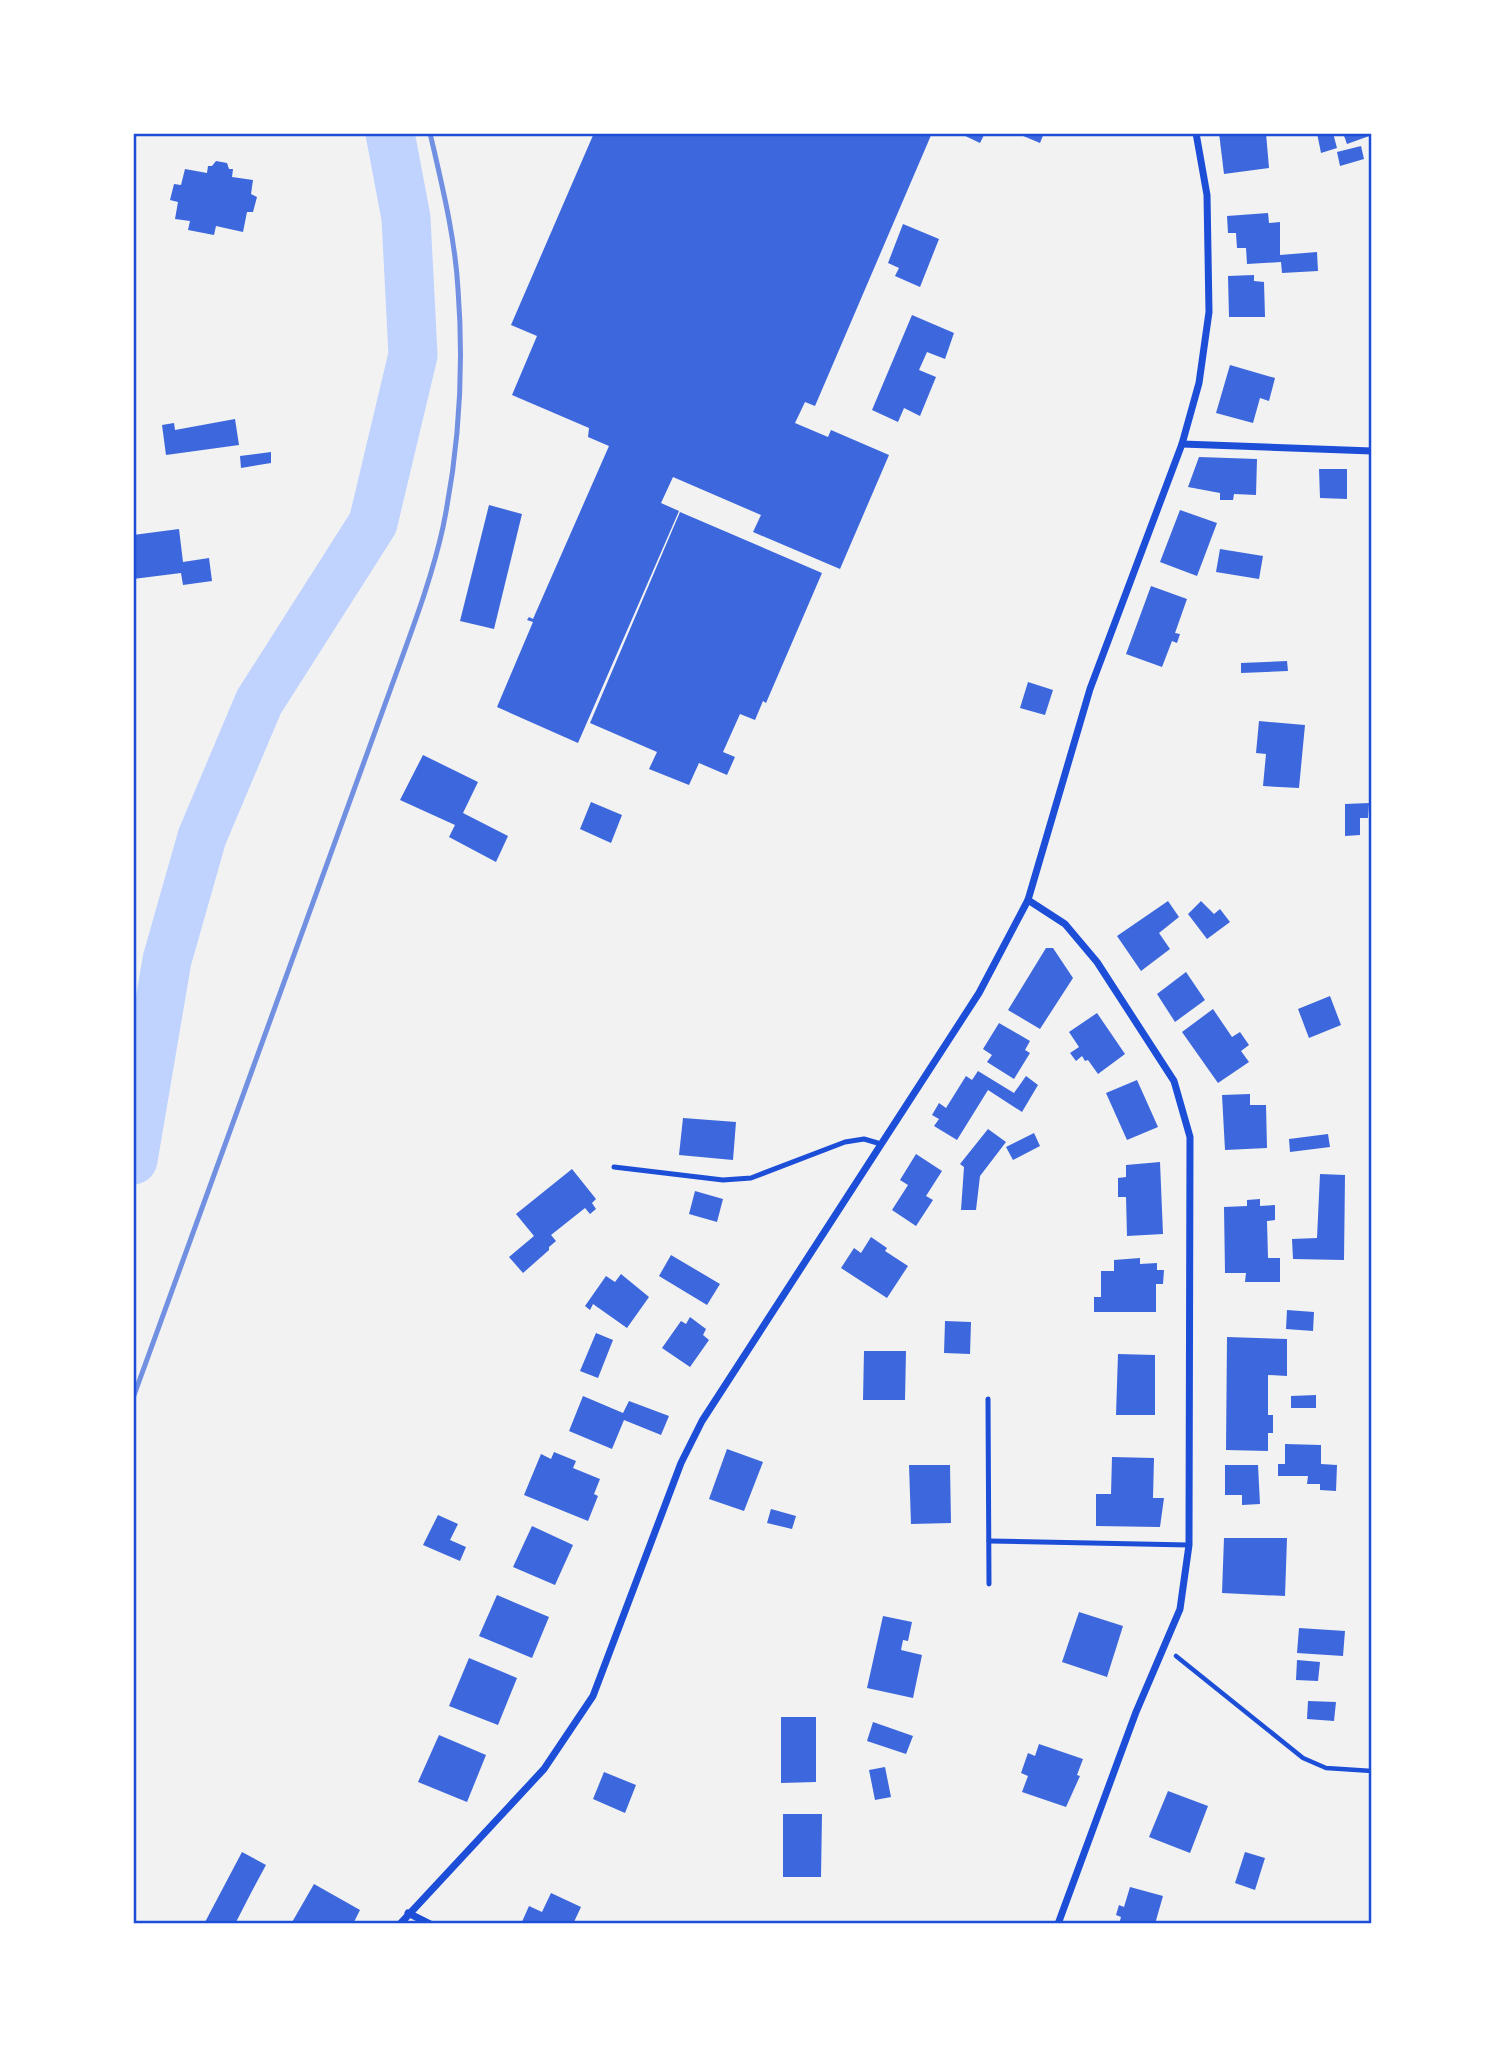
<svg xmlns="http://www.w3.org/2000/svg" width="1505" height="2057" viewBox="0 0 1505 2057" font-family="Commissioner,sans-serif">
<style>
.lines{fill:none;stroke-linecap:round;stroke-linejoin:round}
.river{stroke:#bfd3fe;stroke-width:49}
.building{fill:#3d67dc}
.path{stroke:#1d4ed8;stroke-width:4.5}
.service{stroke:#1d4ed8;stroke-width:5}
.minor{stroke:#1d4ed8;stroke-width:7}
.rail{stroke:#7290e2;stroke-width:5}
.neatline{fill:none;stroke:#1d4ed8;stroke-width:2.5}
</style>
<rect width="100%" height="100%" fill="#f2f2f2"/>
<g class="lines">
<path class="river" d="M133,1160L167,960L202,837L259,702L373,523L413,355L406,218L390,133"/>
</g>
<g class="building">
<path d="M594,133H932L815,406L805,402L795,423L828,437L831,430L889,455L840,569L753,532L761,515L673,477L661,503L679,511L578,743L497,707L533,622L527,620L529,617L533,619L609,446L588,437L589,428L512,395L537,336L511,325Z"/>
<path d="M959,133H985L980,143Z"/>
<path d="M1016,133H1044L1040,143Z"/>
<path d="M1219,133H1266L1269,168L1224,174Z"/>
<path d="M1317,133H1333L1337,148L1321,153Z"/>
<path d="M1343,133H1372V135L1347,144Z"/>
<path d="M1361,146L1364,159L1340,166L1337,152Z"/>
<path d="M216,161L227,163L229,169H233L232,177L253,180L251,194L257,197L253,212H247L243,232L216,226L214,235L188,230L190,221L175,219L178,202L170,200L174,184L181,185L185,169L207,173L208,166H212Z"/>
<path d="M1268,213L1269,223L1280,222V255L1317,252L1318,271L1282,273L1281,262L1247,264L1246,248H1237L1236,233H1228L1227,216Z"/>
<path d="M903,224L939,239L920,287L895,276L899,268L888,263Z"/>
<path d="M1254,275V281L1264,282L1265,317H1229L1228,276Z"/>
<path d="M912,315L954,333L945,359L927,352L919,370L936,377L920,416L904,408L898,422L872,410Z"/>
<path d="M1230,365L1275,378L1269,401L1260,398L1253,423L1216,413Z"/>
<path d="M235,419L239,445L166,455L162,425L174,423L175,430Z"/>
<path d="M271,452V463L241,468L240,456Z"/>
<path d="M1199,457L1257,459L1256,495L1234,494L1233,500H1220V493L1188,487Z"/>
<path d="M1319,469H1347V499L1320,498Z"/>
<path d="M489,505L522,514L494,629L460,621Z"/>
<path d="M1180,510L1217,523L1197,576L1160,562Z"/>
<path d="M680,512L822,573L766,703L763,701L755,720L740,714L723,752L735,757L727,775L699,763L689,785L649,769L657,752L590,723Z"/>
<path d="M179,529L183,562L209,558L212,581L183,585L181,573L133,579V535Z"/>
<path d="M1220,549L1263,556L1259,579L1216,572Z"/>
<path d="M1151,586L1187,599L1175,633L1180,634L1177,643L1172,641L1162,667L1126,654Z"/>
<path d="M1287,661L1288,671L1241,673V663Z"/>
<path d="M1028,682L1053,690L1045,715L1020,708Z"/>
<path d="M1259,721L1305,725L1299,788L1263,786L1266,754L1256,753Z"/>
<path d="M423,755L478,782L463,813L508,836L496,862L449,837L455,825L400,800Z"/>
<path d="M591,802L622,815L611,843L580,829Z"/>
<path d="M1369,803L1368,818H1360V835L1345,836V804Z"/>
<path d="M1168,901L1179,917L1159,933L1170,949L1141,971L1117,936Z"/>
<path d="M1201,901L1214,914L1220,909L1230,922L1207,939L1188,914Z"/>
<path d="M1046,948H1053L1073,978L1040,1029L1008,1010Z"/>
<path d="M1186,972L1205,1000L1175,1022L1157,994Z"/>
<path d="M1330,996L1341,1025L1309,1038L1298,1009Z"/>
<path d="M1213,1009L1232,1037L1240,1032L1249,1045L1241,1051L1249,1062L1218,1083L1182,1032Z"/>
<path d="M1097,1013L1125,1054L1098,1074L1088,1060L1085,1061L1082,1056L1076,1061L1070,1053L1079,1047L1069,1032Z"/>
<path d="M999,1023L1030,1041L1025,1050L1030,1053L1014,1079L987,1062L992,1055L983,1049Z"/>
<path d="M978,1071L1014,1093L1026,1076L1038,1085L1022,1112L988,1090L957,1140L934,1126L939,1119L932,1115L939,1103L946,1108L966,1076L972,1080Z"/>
<path d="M1137,1080L1158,1127L1127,1140L1106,1093Z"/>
<path d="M1250,1094V1105H1266L1267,1148L1225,1150L1222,1095Z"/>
<path d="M683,1118L736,1122L733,1160L679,1155Z"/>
<path d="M988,1129L1006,1142L980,1176L976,1210H961L964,1167L960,1164Z"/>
<path d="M1034,1133L1040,1146L1013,1160L1006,1147Z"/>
<path d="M1328,1134L1330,1147L1290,1152L1289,1139Z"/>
<path d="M916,1154L942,1171L926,1196L933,1200L916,1226L892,1210L908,1185L900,1180Z"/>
<path d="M1160,1162L1163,1234L1127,1236L1126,1197H1118V1178L1126,1177V1165Z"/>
<path d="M572,1169L596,1199L592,1203L596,1209L590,1214L585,1208L551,1235L556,1241L549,1247V1250L523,1273L509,1257L534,1236L516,1214Z"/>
<path d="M1320,1174L1345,1175L1344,1260L1293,1259L1292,1239L1317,1238Z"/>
<path d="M695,1191L723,1199L717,1222L689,1214Z"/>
<path d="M1260,1199V1206L1275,1205V1220L1267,1221L1268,1258H1280V1282H1245L1246,1273H1225L1224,1207L1247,1206V1200Z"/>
<path d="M871,1237L887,1248L885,1251L908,1266L887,1298L841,1268L854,1248L861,1253Z"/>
<path d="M671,1255L720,1284L707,1305L659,1276Z"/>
<path d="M1140,1258V1264L1157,1263V1270H1164L1163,1284H1156V1312H1094V1297H1101V1271H1114V1260Z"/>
<path d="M621,1274L649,1297L627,1328L593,1304L590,1310L585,1306L606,1276L615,1282Z"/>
<path d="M1287,1310L1314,1312L1313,1331L1286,1329Z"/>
<path d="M690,1317L706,1329L703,1335L709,1340L690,1367L662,1348L681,1321L686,1324Z"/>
<path d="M945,1321L971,1322L970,1354L944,1353Z"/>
<path d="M596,1333L613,1340L598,1378L580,1371Z"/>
<path d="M1227,1337L1287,1339V1376L1268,1375V1415H1273V1433H1268V1451L1226,1450Z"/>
<path d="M864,1351H906L905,1400H863Z"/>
<path d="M1118,1354L1155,1355V1415H1116Z"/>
<path d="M1316,1395V1408H1291V1396Z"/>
<path d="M583,1396L623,1413L629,1401L669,1416L661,1435L624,1420L612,1449L569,1431Z"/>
<path d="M1285,1444L1321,1445V1464L1337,1465L1336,1491L1320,1490V1484H1307L1308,1476H1278V1464H1285Z"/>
<path d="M727,1449L763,1462L744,1511L709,1499Z"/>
<path d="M554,1452L576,1461L573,1468L600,1479L594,1494L598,1496L588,1521L524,1495L541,1454L551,1459Z"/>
<path d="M1112,1457L1154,1458L1153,1498H1164L1160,1527L1096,1526V1494H1111Z"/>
<path d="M909,1465H950L951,1523L911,1524Z"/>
<path d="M1225,1465H1258L1260,1504L1242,1505V1495H1225Z"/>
<path d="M771,1509L796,1516L792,1529L767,1523Z"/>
<path d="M438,1515L458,1524L450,1540L466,1547L460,1561L423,1545Z"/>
<path d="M532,1526L573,1545L555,1585L513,1567Z"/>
<path d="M1224,1538H1287L1285,1596L1222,1593Z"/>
<path d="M497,1595L549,1617L532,1658L479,1636Z"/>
<path d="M1079,1612L1123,1626L1107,1677L1062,1662Z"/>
<path d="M883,1616L912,1622L908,1641L903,1640L901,1650L922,1655L913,1698L867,1688Z"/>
<path d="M1299,1628L1345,1631L1343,1656L1297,1653Z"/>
<path d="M469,1658L517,1678L498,1725L449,1706Z"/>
<path d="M1297,1660L1320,1662L1318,1681L1296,1680Z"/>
<path d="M1308,1701L1336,1702L1334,1721L1307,1719Z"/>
<path d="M781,1717H816V1782L781,1783Z"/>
<path d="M873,1722L913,1736L906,1754L867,1741Z"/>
<path d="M439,1735L486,1755L467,1802L418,1782Z"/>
<path d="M1039,1744L1083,1759L1077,1775L1080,1776L1066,1807L1022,1792L1028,1776L1021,1773L1028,1753L1035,1756Z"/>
<path d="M885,1767L891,1797L875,1800L869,1770Z"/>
<path d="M604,1772L636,1785L625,1813L593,1799Z"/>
<path d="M1168,1791L1208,1806L1190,1853L1149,1837Z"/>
<path d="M783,1814H822L821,1877H783Z"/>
<path d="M242,1852L266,1865L252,1891L235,1924H204Z"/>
<path d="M1245,1852L1265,1858L1255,1890L1235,1883Z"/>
<path d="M314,1884L360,1910L353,1924H291Z"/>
<path d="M1130,1887L1163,1896L1155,1924H1119L1121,1917L1116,1915L1119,1905L1124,1907Z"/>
<path d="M551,1893L581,1907L573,1924H521L529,1906L542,1912Z"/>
</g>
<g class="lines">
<path class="path" d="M1176,1656L1303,1758L1326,1768L1372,1771"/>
<g class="service">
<path d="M614,1167L723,1180L751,1178L845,1142L864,1139L881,1144"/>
<path d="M988,1399L989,1584"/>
<path d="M989,1541L1189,1545"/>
</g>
<g class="minor">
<path d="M1182,444L1372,451"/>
<path d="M1028,900L1065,924L1097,962L1174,1081L1190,1137L1189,1545L1180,1609L1136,1712L1058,1924"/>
<path d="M408,1913L430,1924"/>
<path d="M400,1924L544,1769L593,1696L681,1463L702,1421L979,993L1028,900L1090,689L1182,444L1199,383L1209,312L1207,195L1196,133"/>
</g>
<path class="rail" d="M133,1398L400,663C416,619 433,573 443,527C459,449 464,368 458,289C455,237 442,185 430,133"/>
</g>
<rect width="1505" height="2057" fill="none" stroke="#ffffff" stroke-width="270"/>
<rect x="135" y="135" width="1235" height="1787" class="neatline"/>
</svg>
